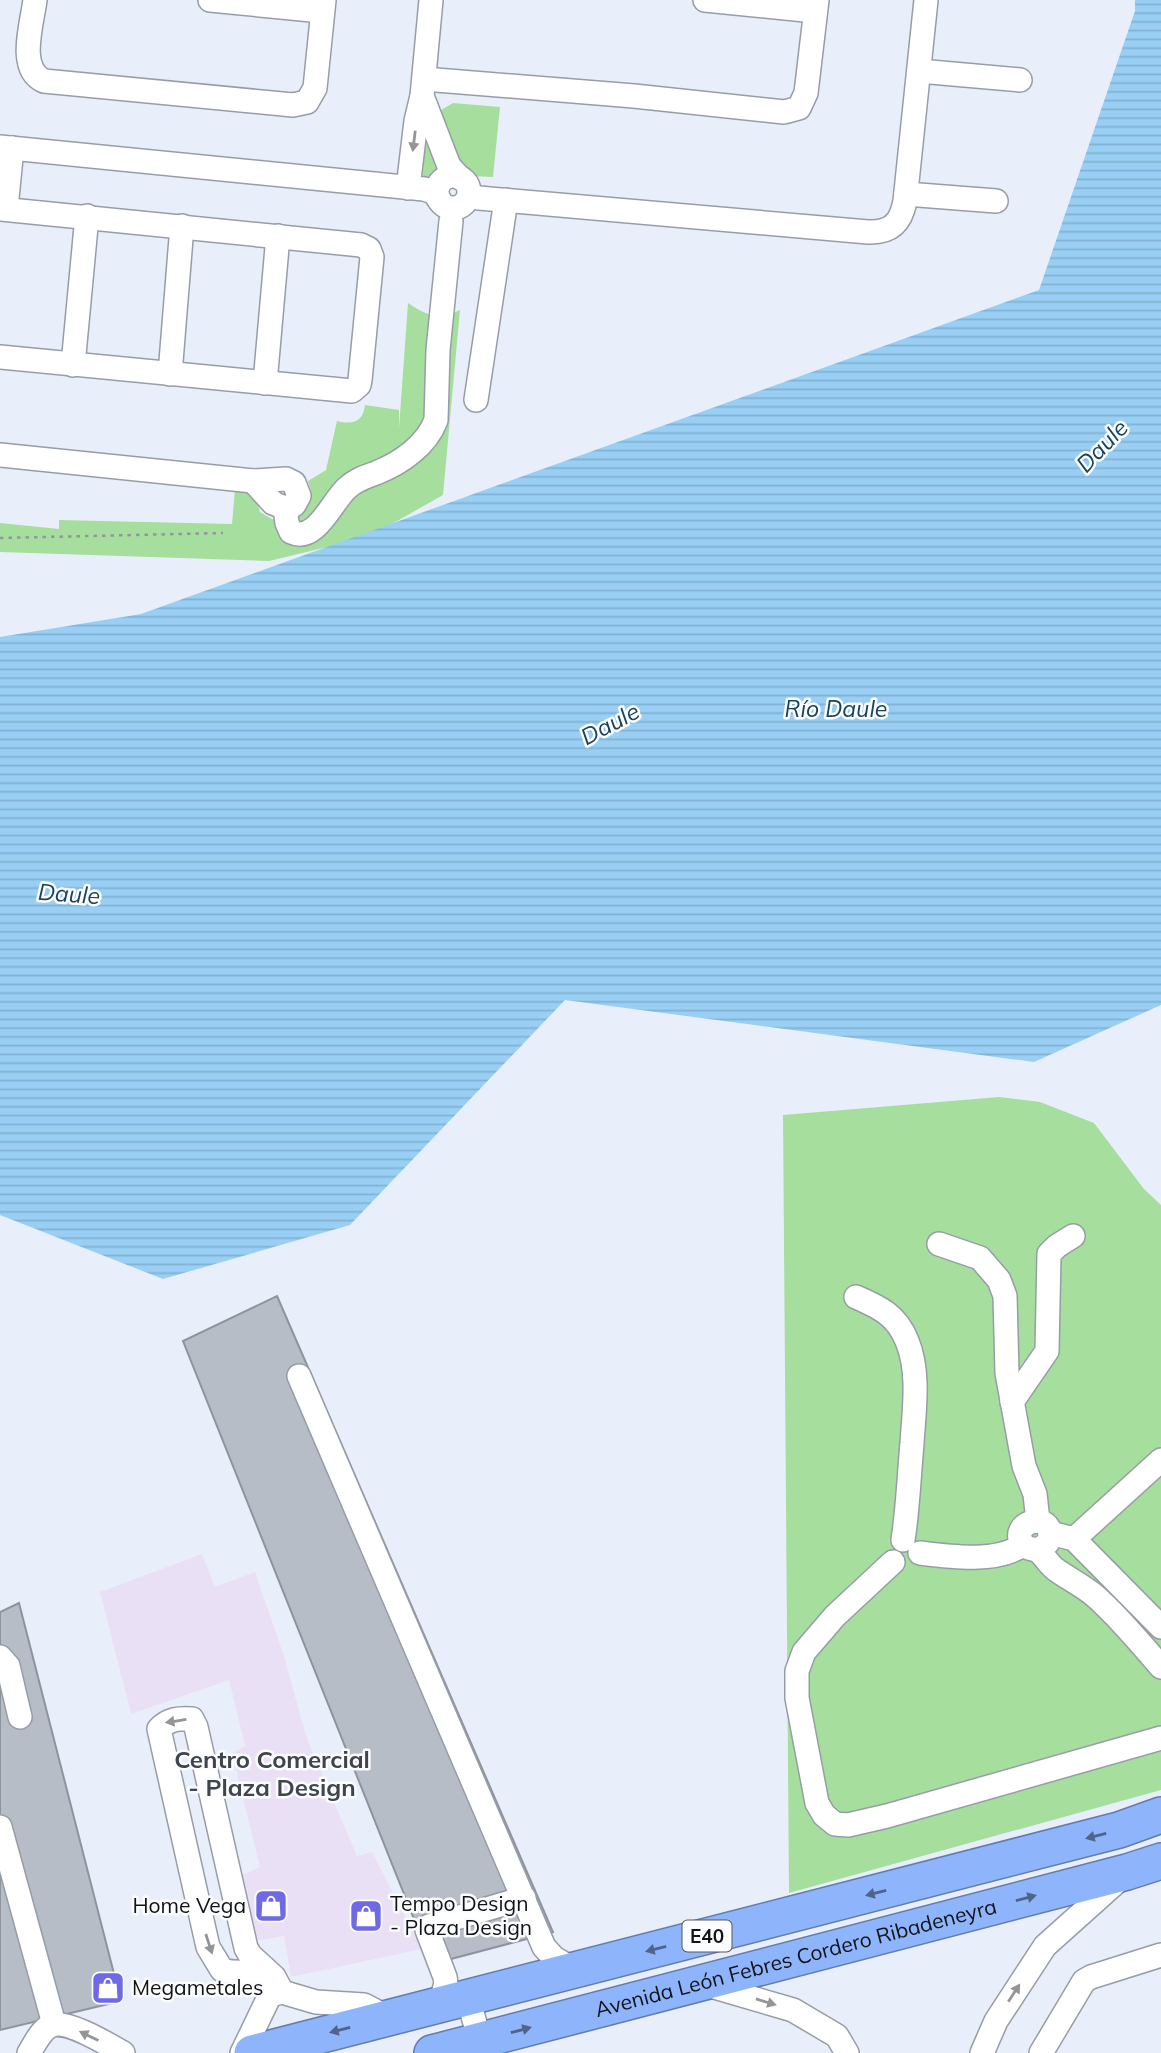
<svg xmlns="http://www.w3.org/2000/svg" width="1161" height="2053" viewBox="0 0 1161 2053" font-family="Mulish,sans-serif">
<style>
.commercial{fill:#eae0f5}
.green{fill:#a6de9d}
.water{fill:url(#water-rules)}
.building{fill:#b7bdc7;stroke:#8e949d;stroke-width:2}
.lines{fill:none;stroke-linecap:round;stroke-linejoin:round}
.minor-casing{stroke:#979da6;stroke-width:26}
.highway-casing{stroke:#627cac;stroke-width:38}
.path{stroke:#92979e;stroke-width:2.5;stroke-dasharray:3.5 5;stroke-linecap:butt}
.minor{stroke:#fff;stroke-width:23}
.highway{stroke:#8eb4fc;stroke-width:35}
.oneway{fill:#949596}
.oneway2{fill:#506489}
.labels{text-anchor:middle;stroke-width:5;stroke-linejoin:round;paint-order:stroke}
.shield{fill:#fbfcfe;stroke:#57595c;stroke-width:2}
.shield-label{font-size:19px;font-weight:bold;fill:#111316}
.poi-label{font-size:21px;fill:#111316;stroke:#fbfcfe;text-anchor:start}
.street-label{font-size:21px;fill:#111316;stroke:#fbfcfe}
.water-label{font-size:23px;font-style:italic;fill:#19425c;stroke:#fbfcfe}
.quarter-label{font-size:24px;font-weight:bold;fill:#3f444d;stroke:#fbfcfe}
</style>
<defs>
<pattern id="water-rules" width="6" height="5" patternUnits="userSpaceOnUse" patternTransform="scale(1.75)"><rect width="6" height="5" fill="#99cff4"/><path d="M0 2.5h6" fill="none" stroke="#83b1d0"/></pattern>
</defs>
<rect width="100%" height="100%" fill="#e9effa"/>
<path class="commercial" d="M202,1554L215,1587L255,1572L284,1656L307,1739L357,1856L372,1852L422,1949L291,1977L284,1936L254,1941L242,1875L260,1867L232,1753L245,1746L229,1680L131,1714L100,1592Z"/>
<g class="green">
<path d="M453,103L500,107L493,177L471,176L461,166L441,118V110Z"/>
<path d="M424,125L441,172L434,178H423Z"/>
<path d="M408,303C426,316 440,320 460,310L443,495L369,537L269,561L0,552V523L59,529V520L232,524L235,489L255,492L260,512L272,519L280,520L309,501L311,491L308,481L326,470L337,421C353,425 363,422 365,405L399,410V428Z"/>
<path d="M999,1097L1040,1102L1094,1123L1144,1189L1161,1205V1790L789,1893L783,1115Z"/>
</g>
<path class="water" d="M1135,0H1161V1005L1034,1062L565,1000L350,1225L163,1279L0,1215V637L141,614L1039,290L1135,11Z"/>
<g class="building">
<path d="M277,1296L553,1932L432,1964L183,1341Z"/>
<path d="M19,1603L121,2001L0,2030V1612Z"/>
</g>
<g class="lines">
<defs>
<g id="minor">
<path d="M35,0C32,24 17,69 44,81L293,105L307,102L315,88L324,0"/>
<path d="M210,0L322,11"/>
<path d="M705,0L815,11"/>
<path d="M919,71L1020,80"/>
<path d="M424,79L634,96L784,112L799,108L806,93L817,0"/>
<path d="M422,96L449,166L460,178"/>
<path d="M0,147L424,189L433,192L439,199"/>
<circle cx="453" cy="192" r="16"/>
<path d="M408,188L416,121L422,96L431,0"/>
<path d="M906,194L996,201"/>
<path d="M479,198L868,232C891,233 901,223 905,201L926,0"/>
<path d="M6,208L12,148"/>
<path d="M0,209L361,245L369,249L372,257L360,380L359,385L352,391L0,357"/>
<path d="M73,365L87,216"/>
<path d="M170,374L182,226"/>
<path d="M265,383L278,236"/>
<path d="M476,400L506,200"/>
<path d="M0,455L253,481"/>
<path d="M286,479L294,483L299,496L294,505L285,508L273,503L253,481Z"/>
<path d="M285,508L287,523L291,532C316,544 332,501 347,488C355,480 365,477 376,473C401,463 427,445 436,420L438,350L451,221"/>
<path d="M939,1244L980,1258L999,1280L1005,1296L1007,1373L1024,1466L1035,1494L1038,1521"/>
<path d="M856,1297C879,1307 897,1315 907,1341C920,1372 914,1411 912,1443C909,1476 908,1508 903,1540"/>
<path d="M299,1376L544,1947L554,1958L575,1970"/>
<path d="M1012,1402L1047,1351L1049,1254L1057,1246L1073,1236"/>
<path d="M1050,1533L1074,1539L1161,1627"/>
<path d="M1074,1539L1161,1460"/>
<path d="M1037,1550C1044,1547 1050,1543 1050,1535C1049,1510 1010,1523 1022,1543C1026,1549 1030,1548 1036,1550C1043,1553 1048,1564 1055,1569C1067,1578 1082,1585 1095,1596C1119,1617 1140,1643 1161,1667"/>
<path d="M920,1553C952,1557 996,1563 1023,1545"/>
<path d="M893,1562L835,1616L804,1652L797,1671V1698L817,1803L824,1815L835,1824L848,1825L887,1816L1161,1738"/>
<path d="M0,1657L8,1666L20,1717"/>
<path d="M0,1827L54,2024"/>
<path d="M704,1984L793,2010L837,2036L847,2053"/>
<path d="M270,1995C254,1960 250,1978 222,1970L208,1947L159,1729C168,1719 179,1718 192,1719L196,1727L246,1948L250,1955L274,1977L282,1992"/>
<path d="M468,1998L483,2052"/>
<path d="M440,2005L446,1983L445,1977L427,1930L429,1926L524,1898"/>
<path d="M29,2053C34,2045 41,2030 50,2026C65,2018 109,2045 123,2053"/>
<path d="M242,2053L270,1995L282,1992L316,2002L364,2005L389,2018"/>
<path d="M982,2053L996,2021L1045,1946L1122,1877"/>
<path d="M1041,2053L1084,1981L1091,1977L1161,1955"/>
</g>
<g id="highway">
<path d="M252,2053L1119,1830L1161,1815"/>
<path id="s1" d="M432,2053L1127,1872L1161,1861"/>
</g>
</defs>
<use href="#minor" class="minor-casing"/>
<use href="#highway" class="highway-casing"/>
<path class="path" d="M0,538L223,533"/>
<use href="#minor" class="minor"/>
<use href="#highway" class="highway"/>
</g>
<defs><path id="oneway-solid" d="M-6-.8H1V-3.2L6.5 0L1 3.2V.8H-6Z" transform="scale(1.75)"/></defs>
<g class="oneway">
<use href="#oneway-solid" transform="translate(414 141) rotate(97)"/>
<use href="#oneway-solid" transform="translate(176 1721) rotate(171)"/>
<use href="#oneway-solid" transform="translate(209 1944) rotate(72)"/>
<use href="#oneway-solid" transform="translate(1014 1993) rotate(-57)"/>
<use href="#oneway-solid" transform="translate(766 2002) rotate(17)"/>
<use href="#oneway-solid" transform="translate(89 2036) rotate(-154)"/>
</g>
<g class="oneway2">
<use href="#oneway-solid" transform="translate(1096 1836) rotate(166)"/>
<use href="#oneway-solid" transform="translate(876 1893) rotate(166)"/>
<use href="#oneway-solid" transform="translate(1026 1898) rotate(-15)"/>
<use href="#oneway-solid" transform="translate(656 1949) rotate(166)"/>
<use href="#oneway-solid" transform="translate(340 2030) rotate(166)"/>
<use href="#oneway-solid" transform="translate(521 2030) rotate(-15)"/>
</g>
<defs>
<symbol id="shop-square" viewBox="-11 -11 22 22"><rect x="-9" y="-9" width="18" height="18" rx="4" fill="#6e69e4" stroke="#fbfcfe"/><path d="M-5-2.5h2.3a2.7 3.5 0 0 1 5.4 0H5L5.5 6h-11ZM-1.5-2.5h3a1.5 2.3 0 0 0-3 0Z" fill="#fff"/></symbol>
</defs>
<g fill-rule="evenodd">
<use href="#shop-square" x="252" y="1887" width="38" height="38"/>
<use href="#shop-square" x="347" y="1897" width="38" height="38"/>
<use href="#shop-square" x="89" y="1969" width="38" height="38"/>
</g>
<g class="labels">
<rect class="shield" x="682.5" y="1920.5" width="49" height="31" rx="5"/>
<g class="shield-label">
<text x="707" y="1943">E40</text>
</g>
<g class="poi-label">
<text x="390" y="1911">Tempo Design<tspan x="390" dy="24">- Plaza Design</tspan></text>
<text x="246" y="1913" text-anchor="end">Home Vega</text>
<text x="132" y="1995">Megametales</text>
</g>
<g class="street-label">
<text dy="7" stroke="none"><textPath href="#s1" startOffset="376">Avenida León Febres Cordero Ribadeneyra</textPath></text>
</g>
<g class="water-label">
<text transform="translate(1102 446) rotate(-46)" y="8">Daule</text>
<text x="836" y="717">Río Daule</text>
<text transform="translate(610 724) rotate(-28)" y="8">Daule</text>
<text transform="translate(69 894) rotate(4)" y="8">Daule</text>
</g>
<g class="quarter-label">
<text x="272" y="1768">Centro Comercial<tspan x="272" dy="28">- Plaza Design</tspan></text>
</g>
</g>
</svg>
